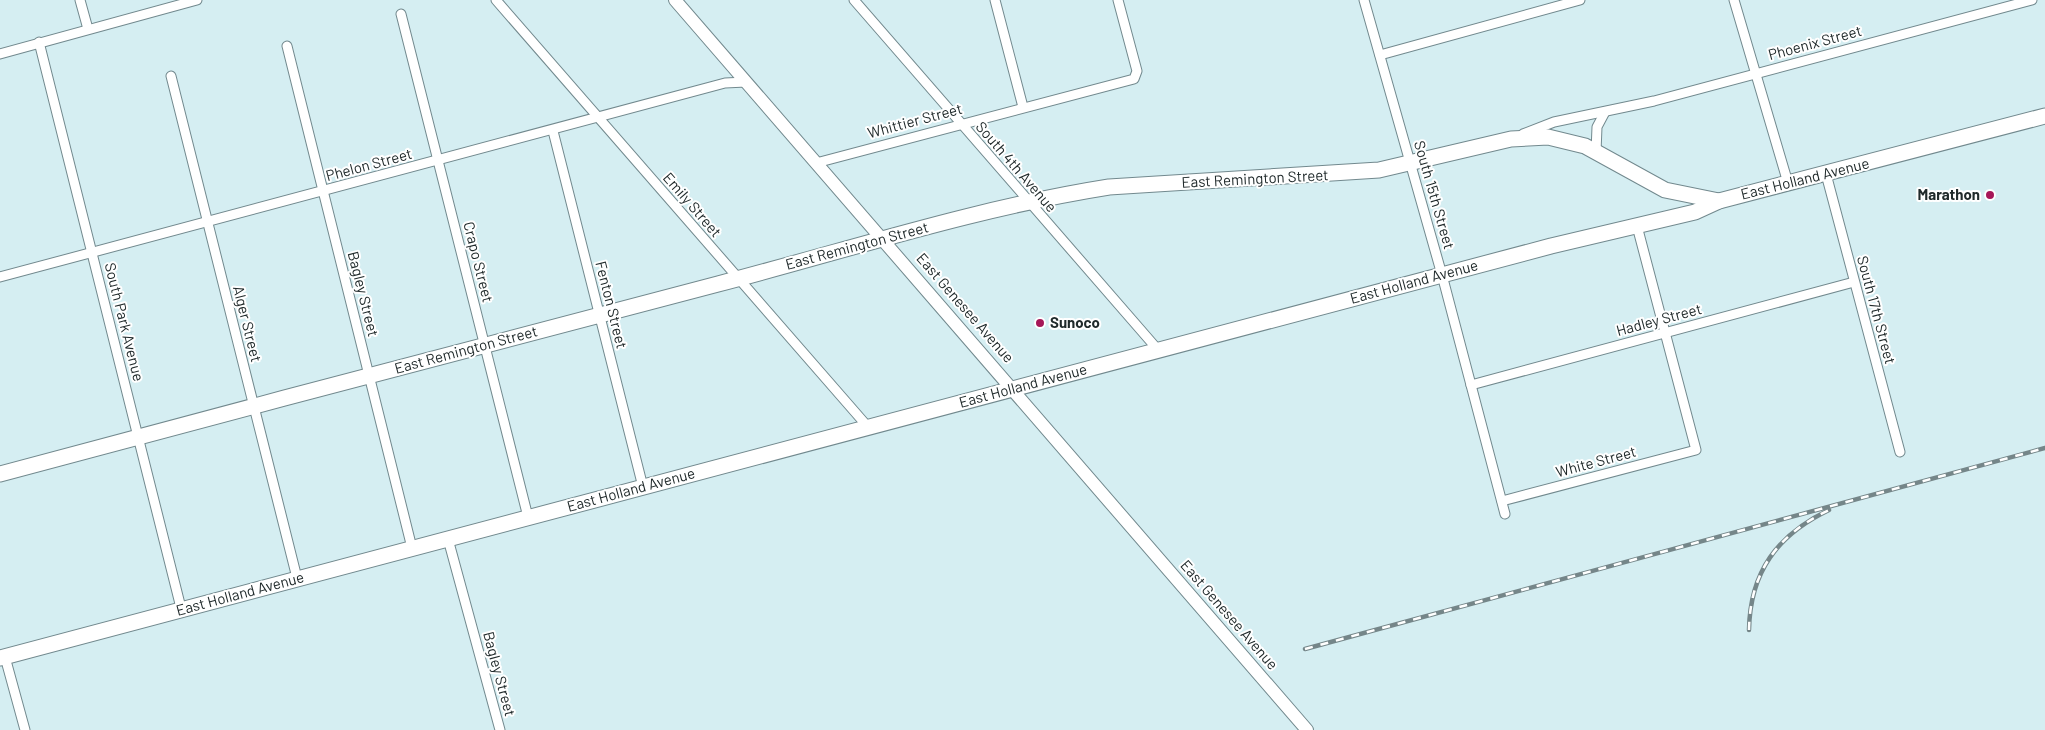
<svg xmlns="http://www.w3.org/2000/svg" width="2045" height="730" viewBox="0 0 2045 730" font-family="Barlow,sans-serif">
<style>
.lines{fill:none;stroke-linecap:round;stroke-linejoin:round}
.minor-casing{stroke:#72898e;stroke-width:11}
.secondary-casing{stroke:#72898e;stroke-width:14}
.trunk-casing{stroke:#72898e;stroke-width:17}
.minor{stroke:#fff;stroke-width:9}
.secondary{stroke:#fff;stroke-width:12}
.trunk{stroke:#fff;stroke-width:15}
.rail-casing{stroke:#758689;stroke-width:4.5}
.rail{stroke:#fff;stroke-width:2.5;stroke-dasharray:8;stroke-linecap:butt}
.poi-dot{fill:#a61758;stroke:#fff;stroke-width:2}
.labels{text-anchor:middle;stroke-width:4;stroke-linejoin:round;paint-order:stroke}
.street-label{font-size:15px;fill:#202a2b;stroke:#fff}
.poi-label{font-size:15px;font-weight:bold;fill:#202a2b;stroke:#fff;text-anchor:end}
</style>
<rect width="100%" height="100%" fill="#d5eef2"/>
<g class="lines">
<defs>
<g id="minor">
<path d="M80,0L88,29"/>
<path d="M496,0L868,427"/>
<path d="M854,0L1159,351"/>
<path d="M995,0L1023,107"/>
<path d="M1364,0L1442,275L1505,514"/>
<path d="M1734,0L1788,183"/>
<path d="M401,14L528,517"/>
<path d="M39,42L181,608"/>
<path d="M287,46L412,548"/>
<path d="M0,54L197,0"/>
<path d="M1380,55L1580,0"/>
<path d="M171,76L297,578"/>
<path d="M553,131L643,487"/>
<path d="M1523,134L1554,122L1654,101L2032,0"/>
<path d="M1596,152L1597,127L1605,112"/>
<path d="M816,163L1134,79L1137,71L1118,0"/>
<path d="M1826,174L1900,452"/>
<path d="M0,277L725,83L746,82"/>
<path d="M1471,385L1854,282"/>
<path d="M1502,501L1696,450L1637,226"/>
<path d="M448,539L500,730"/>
<path d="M5,657L25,730"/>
</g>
<path id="secondary" d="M675,0L1307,730"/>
<g id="trunk">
<path d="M0,474C239,410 479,346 718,284C848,250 976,208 1109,187L1379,170L1511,139L1548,137L1585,146L1665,190L1719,201"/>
<path d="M0,658L1551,246L1695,212L1719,201L2045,116"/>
</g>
</defs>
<use href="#minor" class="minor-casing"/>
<use href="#secondary" class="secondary-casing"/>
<use href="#trunk" class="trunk-casing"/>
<use href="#minor" class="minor"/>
<use href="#secondary" class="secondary"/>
<use href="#trunk" class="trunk"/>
<defs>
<g id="rail">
<path d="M1749,630C1750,572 1777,535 1829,510"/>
<path d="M1305,649L2045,448"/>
</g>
</defs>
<use href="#rail" class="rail-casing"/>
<use href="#rail" class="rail"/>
</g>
<g class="poi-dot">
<circle cx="1990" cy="195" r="5"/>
<circle cx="1040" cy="323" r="5"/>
</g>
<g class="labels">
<g class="street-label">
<text transform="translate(1815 43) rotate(-15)" y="5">Phoenix Street</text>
<text transform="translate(915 121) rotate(-15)" y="5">Whittier Street</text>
<text transform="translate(369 165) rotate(-15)" y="5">Phelon Street</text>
<text transform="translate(1016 167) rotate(49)" y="5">South 4th Avenue</text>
<text transform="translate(1255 179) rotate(-3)" y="5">East Remington Street</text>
<text transform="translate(1805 179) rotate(-14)" y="5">East Holland Avenue</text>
<text transform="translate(1434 195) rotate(74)" y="5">South 15th Street</text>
<text transform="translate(692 205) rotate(49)" y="5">Emily Street</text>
<text transform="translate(857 246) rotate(-15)" y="5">East Remington Street</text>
<text transform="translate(478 262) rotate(76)" y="5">Crapo Street</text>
<text transform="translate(1414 282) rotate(-15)" y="5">East Holland Avenue</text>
<text transform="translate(363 294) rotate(76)" y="5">Bagley Street</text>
<text transform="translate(611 305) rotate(76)" y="5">Fenton Street</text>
<text transform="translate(965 308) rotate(49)" y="5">East Genesee Avenue</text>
<text transform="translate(1876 310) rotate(75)" y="5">South 17th Street</text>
<text transform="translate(1659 320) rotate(-15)" y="5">Hadley Street</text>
<text transform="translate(124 322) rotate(76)" y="5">South Park Avenue</text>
<text transform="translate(247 324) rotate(76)" y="5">Alger Street</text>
<text transform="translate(466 350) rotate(-15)" y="5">East Remington Street</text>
<text transform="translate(1023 386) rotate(-15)" y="5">East Holland Avenue</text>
<text transform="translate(1596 462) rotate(-15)" y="5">White Street</text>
<text transform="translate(631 490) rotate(-15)" y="5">East Holland Avenue</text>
<text transform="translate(240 594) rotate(-15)" y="5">East Holland Avenue</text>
<text transform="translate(1229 615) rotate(49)" y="5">East Genesee Avenue</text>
<text transform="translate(499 674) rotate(75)" y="5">Bagley Street</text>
</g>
<g class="poi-label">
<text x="1980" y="200">Marathon</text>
<text x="1050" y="328" text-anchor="start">Sunoco</text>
</g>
</g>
</svg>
